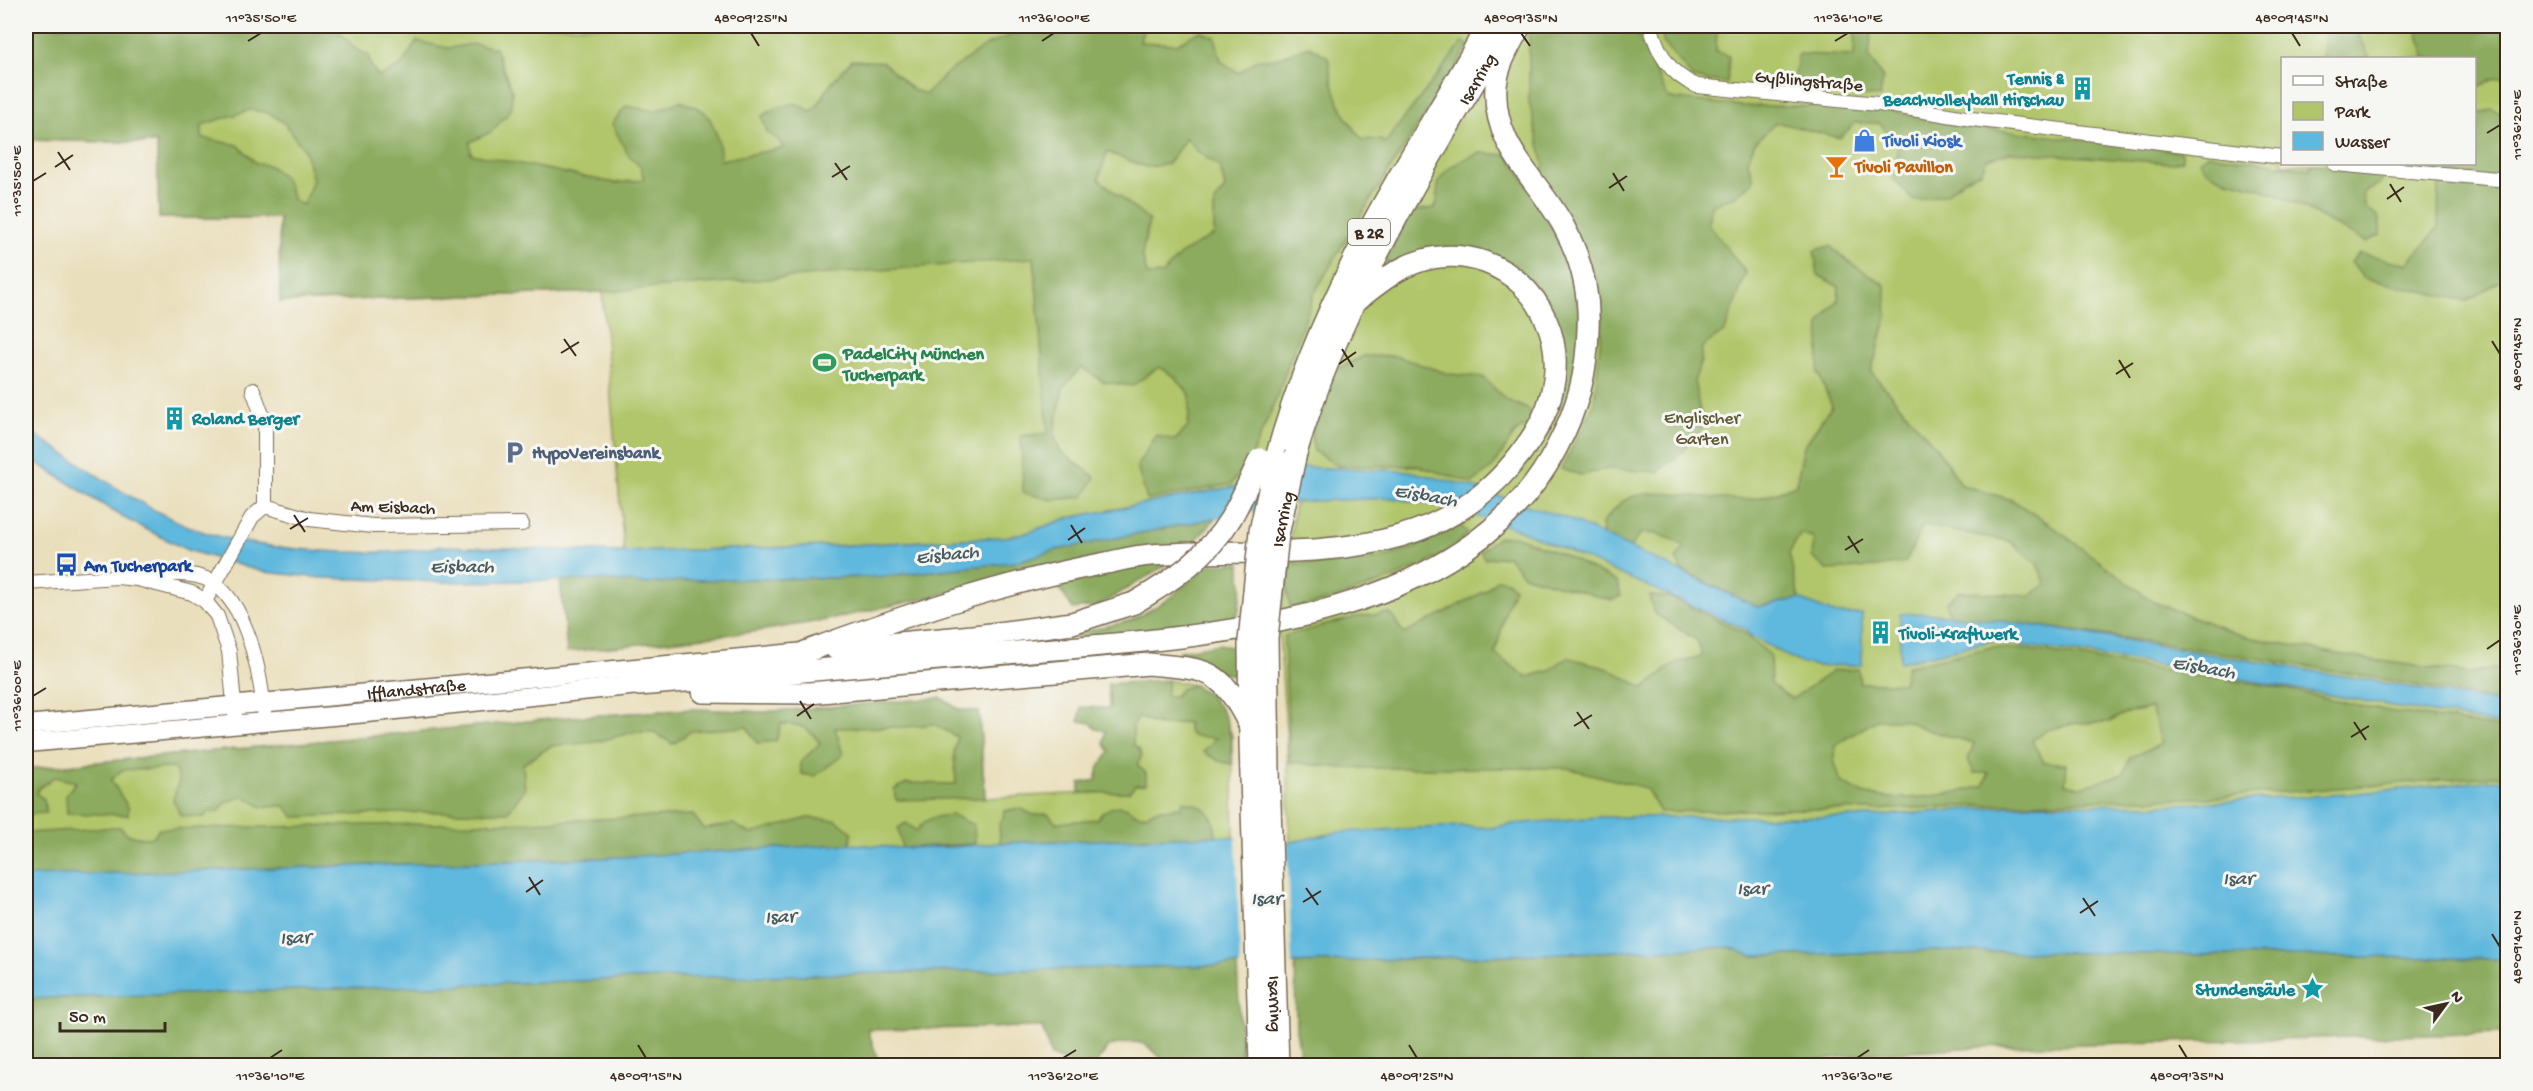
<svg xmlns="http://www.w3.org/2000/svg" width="2533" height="1091" viewBox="0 0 2533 1091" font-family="'Gochi Hand',sans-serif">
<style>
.green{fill:#b1c66a;stroke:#767844;stroke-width:1.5;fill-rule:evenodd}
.forest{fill:#8cab5e;stroke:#646a3e;stroke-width:1.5;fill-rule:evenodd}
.water{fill:#5fb8dd;stroke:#4d717e;stroke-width:1.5}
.pier{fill:#eadfbc}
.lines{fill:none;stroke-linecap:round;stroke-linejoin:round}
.minor-casing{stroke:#786955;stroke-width:16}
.major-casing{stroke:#786955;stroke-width:21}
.highway-casing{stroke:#786955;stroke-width:24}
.minor{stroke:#fff;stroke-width:14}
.major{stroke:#fff;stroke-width:18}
.highway{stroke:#fff;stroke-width:21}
.highway-bridge-casing{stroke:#786955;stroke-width:24;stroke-linecap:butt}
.highway-bridge{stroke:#fff;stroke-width:21}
.ticks{fill:none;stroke:#3b2a1e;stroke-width:2}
.labels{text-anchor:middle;stroke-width:6;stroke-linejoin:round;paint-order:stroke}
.shield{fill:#f6f6f2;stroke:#73675e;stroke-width:1.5}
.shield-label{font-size:16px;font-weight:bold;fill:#3b2a1e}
.street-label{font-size:18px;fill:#3b2a1e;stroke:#f6f6f2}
.culture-label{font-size:18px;font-weight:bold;fill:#0d838f;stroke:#f6f6f2;text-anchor:end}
.shop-label{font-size:18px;font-weight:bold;fill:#366cbe;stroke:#f6f6f2;text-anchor:start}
.food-label{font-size:18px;font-weight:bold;fill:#c56008;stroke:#f6f6f2;text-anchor:start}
.leisure-label{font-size:18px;font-weight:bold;fill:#27864d;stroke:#f6f6f2;text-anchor:start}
.park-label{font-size:18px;fill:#5e5935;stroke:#f6f6f2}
.service-label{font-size:18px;font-weight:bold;fill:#4e5e75;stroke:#f6f6f2;text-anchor:start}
.transit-label{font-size:18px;font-weight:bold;fill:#164399;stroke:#f6f6f2;text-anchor:start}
.water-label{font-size:20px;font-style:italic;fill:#485c61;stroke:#f6f6f2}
.neatline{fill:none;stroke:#3b2a1e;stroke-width:2}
.ticks-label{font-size:15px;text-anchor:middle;fill:#3b2a1e}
</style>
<rect width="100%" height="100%" fill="#f6f6f2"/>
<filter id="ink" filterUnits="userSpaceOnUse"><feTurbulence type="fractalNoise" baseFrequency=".0167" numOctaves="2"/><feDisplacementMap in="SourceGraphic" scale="12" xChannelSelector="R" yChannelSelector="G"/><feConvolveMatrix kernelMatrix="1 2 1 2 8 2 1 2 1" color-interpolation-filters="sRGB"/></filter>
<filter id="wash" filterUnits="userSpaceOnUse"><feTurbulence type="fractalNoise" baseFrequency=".008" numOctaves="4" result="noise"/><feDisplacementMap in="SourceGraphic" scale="24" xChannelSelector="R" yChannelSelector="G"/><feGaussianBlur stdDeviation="1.35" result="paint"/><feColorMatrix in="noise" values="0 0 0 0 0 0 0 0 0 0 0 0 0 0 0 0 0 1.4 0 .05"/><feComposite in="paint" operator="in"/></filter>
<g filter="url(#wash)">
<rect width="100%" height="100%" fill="#eadfbc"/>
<g class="green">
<path d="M26,26H2507V795L1290,846L1287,742L1279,636L1295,502L1232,487L1068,518L1024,534L1004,537L832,546L624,552L602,292L280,302L279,218H159L157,143L26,140ZM2282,58H2474V164H2282Z"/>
<path d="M1168,680L1194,685L1208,694L1222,712L1232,735L1234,837L1000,843L952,847L902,848L850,844L601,858L26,876V769L572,717L695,709L763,712L941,698L958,709L979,712L985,798L1113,792L1108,684Z"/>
</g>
<g class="forest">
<path d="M26,26H335L354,48L368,55L372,68L379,77L401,66L417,41L448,48L474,44L495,48L512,91L511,110L491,132L470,142L471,154L615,183L643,180L642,168L629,156L612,124L626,106L655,111L680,101C687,104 697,106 703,111C715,121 721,146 720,160L784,148L778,140L767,132L762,116L776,108L795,103L811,111L818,105L831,83L852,60L883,62L913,90L926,94L949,71L987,45L1032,26H1144L1140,42L1177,44L1200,31L1215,37L1221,61L1239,73L1258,59H1275L1309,46L1328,57C1332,90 1340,113 1362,139L1381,140L1385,143L1463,42L1469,46L1350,232L1314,294L1275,402L1251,457L1231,484L1147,500L1137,466L1156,435L1175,440L1188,427L1190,395L1175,377L1159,367L1132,386L1104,382L1081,367L1063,388L1054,434L1060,451L1095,477L1084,497L1052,500L1023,493L1021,436L1048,433L1034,258L602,292L280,302L279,218H159L157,143L26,140ZM250,110L269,113L284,123L305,151L313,180L303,205L294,201L285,178L270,166L256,163L238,145L202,138V125ZM1186,138L1199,153L1220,167L1225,188L1214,203V235L1183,252L1162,274L1147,275L1142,255L1149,221L1099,179L1107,152L1146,167L1168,164Z"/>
<path d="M1529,26H1634L1668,98L1742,106H1818L1883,110L1981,128L2155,148L2181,152L2183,160L2173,163L2010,152L1987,159L1981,172L1965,179L1946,194L1914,201L1893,178L1897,165V143L1879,123H1855L1840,138L1776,122L1754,144L1748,161L1754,180L1737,195L1711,206L1708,224L1746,273L1725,331L1702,347L1701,361L1694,381L1703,427L1683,451L1658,472L1608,469L1581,475L1561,469L1594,405L1602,322L1598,281L1580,244L1539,175L1544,165L1529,102Z"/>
<path d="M1662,26H1717L1716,52L1729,56L1727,83L1693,78L1663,42Z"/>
<path d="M1855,26H1872L1869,57L1883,79L1880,97L1793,91L1798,54L1854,56Z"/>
<path d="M2325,26H2359L2358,33L2370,58H2323Z"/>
<path d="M2418,26H2507V77L2492,79L2475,90L2474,58H2426L2418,35Z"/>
<path d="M2492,109L2507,117V277L2467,301L2363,278L2351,262L2359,253L2407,264L2438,228L2439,183L2434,164H2422H2474L2475,115Z"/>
<path d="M1479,153L1508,155C1547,212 1585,279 1580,350C1578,370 1572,390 1569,409H1554L1562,349L1494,258L1391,266L1385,260L1412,211L1434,208C1441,197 1436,196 1438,185C1443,166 1464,160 1479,153Z"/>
<path d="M2208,154L2309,169L2312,164H2390L2381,183L2363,193L2366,209L2378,216L2381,235L2366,242C2329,223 2294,199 2255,187C2233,180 2211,181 2199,160Z"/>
<path d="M1830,246L1849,262L1885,285L1887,316L1871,372L1936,447L1962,485L2012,500L2048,523L2154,602L2243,636L2359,658L2469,673L2507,667V702C2321,666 2137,638 1949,615L1946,603L1959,591L2030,596L2046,584L2037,564L2009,541L1923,525L1906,562L1876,567L1827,570L1812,557L1814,538L1801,533L1789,553L1799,599L1757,607L1681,570L1676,559L1685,546C1669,538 1658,531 1640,534L1630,548L1603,535L1602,523C1610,514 1618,503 1629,498C1657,485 1723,505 1757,498C1770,496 1784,489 1796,485L1804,446L1832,406L1818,373L1820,323L1838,300L1839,287L1818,275L1814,250Z"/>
<path d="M1364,356H1395L1449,374L1483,377L1505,399L1529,410L1532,422L1515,433L1493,467L1472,483L1418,466H1338L1314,451L1311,435L1331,372Z"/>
<path d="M1216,518L1189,548L1165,566L1098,606L1073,609L1048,571L827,620L752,632L567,652L560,580H601L646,584L692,580L876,577L1015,562L1056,550Z"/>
<path d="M1460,525L1468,533C1455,547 1439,558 1422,565C1396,578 1317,608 1290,607L1287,591L1290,563C1330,565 1376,563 1414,548C1430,541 1444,531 1460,525Z"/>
<path d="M1514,536L1564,555L1617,582L1621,596L1611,600L1523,575L1508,556L1485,559L1480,552L1498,537Z"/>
<path d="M1240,563L1242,587L1238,614L1230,619L1119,636L1080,640L1074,637L1075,634L1132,620L1164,602L1211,564Z"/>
<path d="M1497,579L1507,581L1514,588L1506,610L1495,654L1527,677L1549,671L1567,657L1609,669L1644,688L1675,663L1702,656L1698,641L1654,613L1649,596L1669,597L1743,632L1770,655L1771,684L1792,699L1833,671L1858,669L1860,683H1903L1907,666L1992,647L2039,651L2277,687L2376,709L2500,728L2507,732V775L2207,798L2097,800L1872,810L1797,809L1660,812L1646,788L1567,768H1341L1290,762L1284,636L1356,617L1390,613L1404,634L1485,591ZM2151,708L2162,744L2130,757L2123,774L2081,787L2065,784L2067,764L2044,762L2032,741L2047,730L2078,723L2110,722L2123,714ZM1877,720H1905L1927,730L1974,743L1968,760L1974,773H1989L1983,786C1948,795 1902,803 1866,794C1858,792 1849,786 1841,782L1834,760L1835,745Z"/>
<path d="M1220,644L1236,649L1233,675L1217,672L1180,658L1179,651Z"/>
<path d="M1168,680L1166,696H1175L1181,689L1194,685C1227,705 1232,727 1232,764L1219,761L1203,752L1216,738L1192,736L1188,730V724L1185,722C1165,727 1156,726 1139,717L1133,725V745L1138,748L1142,755L1137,765L1146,773V784L1135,785L1129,792L1079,793L1080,783L1096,780L1099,766L1110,752L1104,743L1106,731L1096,729L1091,723L1079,721L1081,707L1110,708L1108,684Z"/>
<path d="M941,698L958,709L979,712L985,798L896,800L894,790L906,783L956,784L954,753L957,737L934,724L905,727L835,728L843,755L815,776L802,774L800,763L820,743C808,727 801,724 781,724L776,741L757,743L747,727L691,731L673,744L654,732H634L596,742L551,746L523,764L525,789L508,812H426L294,817L285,806L262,807L244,796L226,802L219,811L207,813L204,817L181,816L173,800L179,780L174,768L122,770L111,780L128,807V815L67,813L66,794L76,782L54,777L38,789L36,794L44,799L46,813L26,814V769L572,717L695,709L763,712Z"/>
<path d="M1183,801C1206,805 1214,813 1216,836L1000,843L999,822L1003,819L1004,811L1020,808L1033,815L1048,814L1056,823L1097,819C1104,809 1118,802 1129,809C1134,812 1135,815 1141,815C1148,816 1153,810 1159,809C1167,809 1169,811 1177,807L1181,808Z"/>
<path d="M693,815L704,829L733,824L751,834L808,818L836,820L852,832L850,844L601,858L26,876V833L120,827C128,838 140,839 153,837L159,829L529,822Z"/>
<path d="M952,815L974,825L975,844L902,848L898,828L906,823L917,831C925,817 937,816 952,815Z"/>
<path d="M1730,947L1751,956L1935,951L2507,959V1033L1979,1047L1877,1053L1766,1066L1302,1065L1296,1030L1295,963Z"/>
<path d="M1237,965L1242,1065H1166C1147,1040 1140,1039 1109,1046L1095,1065H1073L1051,1056L1042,1027L868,1030L880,1066L26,1065V999L666,978Z"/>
</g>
<g class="water">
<path d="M26,429C81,463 137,507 198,530C256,551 382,559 441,546L624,552L832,546L1004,537L1024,534L1068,518L1232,487L1301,467L1409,471L1469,486L1566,518L1757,607L1799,599L1836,614H1862V665L1818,666L1800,663L1749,635L1745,629L1520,530L1447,507L1391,498L1295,502L1056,550L1015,562L876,577L692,580L646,584L601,580L443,582L322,578L263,572L187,550L124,518L26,456Z"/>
<path d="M1922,613C2003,619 2081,633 2161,646C2274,664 2388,683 2501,703L2507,705V729L2500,725L2161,665L1991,641L1900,662V614Z"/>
<path d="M2508,779L2507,959L1935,951L1751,956L1730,947L1237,965L666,978L26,999V876L601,858L850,844L902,848L952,847L1000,843L1216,836L1287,843L1339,832L1463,826L1491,828L1513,824L1600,817H1858L2038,804L2163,805L2348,794Z"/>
</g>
<path class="pier" d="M1236,834L1287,840L1292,966L1240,968Z"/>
</g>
<g filter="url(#ink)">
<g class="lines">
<defs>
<g id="minor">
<path d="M1650,26C1659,54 1669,74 1697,86L1888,105L1972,119L2282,157"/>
<path d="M2335,164L2508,180"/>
<path d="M265,506L309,519L373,526L522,524"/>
<path d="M142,578C160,575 179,572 197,576C245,586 260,671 264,711"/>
<path d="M26,583L117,577L137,579L192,593L205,601L217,616L229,651L235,714"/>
<path d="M205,601L252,517L265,506V423L253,390"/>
</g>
<g id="major">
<path id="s1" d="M26,725L805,652"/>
<path d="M26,743L367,713L639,685"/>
</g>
<g id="highway">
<path id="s2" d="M1296,453C1341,302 1420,174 1500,39"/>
<path d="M1276,458C1299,374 1334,295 1375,219C1411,153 1452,91 1487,26"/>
<path id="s3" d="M1267,638L1269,771L1278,1066"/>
<path d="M1249,641L1250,744L1260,1066"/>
<path d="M836,649L983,635L1072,623L1134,603"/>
<path d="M805,652C903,616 1004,582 1106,563C1121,560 1136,556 1151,555C1295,545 1444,577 1534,434C1555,401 1563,357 1546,320C1522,264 1457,240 1403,268C1385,277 1368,292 1352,304"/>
<path d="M639,685C762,675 884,664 1007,653C1186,637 1464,631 1557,447C1578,407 1587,374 1588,329C1590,293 1581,258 1563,225C1537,178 1492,146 1496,86C1498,64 1510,45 1520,26"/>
<path d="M703,692L809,693L1149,664C1165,666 1185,666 1201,671C1226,678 1239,705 1250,726"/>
</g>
</defs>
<use href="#minor" class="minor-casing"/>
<use href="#major" class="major-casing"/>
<use href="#highway" class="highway-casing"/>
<use href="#minor" class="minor"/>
<use href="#major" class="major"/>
<use href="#highway" class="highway"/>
<defs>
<g id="highway-bridge">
<path d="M1134,603C1172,581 1208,556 1231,518C1242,499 1250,479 1260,459"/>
<path id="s4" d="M1267,638L1278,535L1296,453"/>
<path d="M1249,641L1260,531L1276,458"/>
</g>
</defs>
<use href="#highway-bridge" class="highway-bridge-casing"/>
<use href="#highway-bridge" class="highway-bridge"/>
</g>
</g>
<path class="ticks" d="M751,33L759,46M1521,33L1530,46M2292,33L2300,46M248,41L261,33M1042,41L1054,33M1835,41L1848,33M2487,133L2500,125M58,152L70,170M835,163L847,180M55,167L73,155M1613,173L1624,191M832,177L850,166M33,181L46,173M2390,184L2401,202M1609,188L1627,176M2387,199L2404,187M564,339L576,356M2492,341L2500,354M1342,349L1353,367M561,353L579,342M2119,360L2130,378M1339,364L1356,352M2116,374L2133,363M294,515L305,532M1071,525L1082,543M290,529L308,518M1848,536L1859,553M1068,540L1085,528M1845,550L1863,539M2487,649L2500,640M33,696L46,688M800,701L811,719M1577,712L1589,729M797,716L814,704M2354,722L2366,740M1574,726L1592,715M2351,737L2369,726M529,877L540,895M1306,888L1318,905M526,892L543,880M2083,898L2095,916M1303,902L1321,891M2080,913L2098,901M2492,934L2500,947M638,1045L646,1058M1409,1045L1417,1058M2179,1045L2187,1058M270,1058L282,1050M1063,1058L1076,1050M1857,1058L1869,1050"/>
<defs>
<symbol id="building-bare" viewBox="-9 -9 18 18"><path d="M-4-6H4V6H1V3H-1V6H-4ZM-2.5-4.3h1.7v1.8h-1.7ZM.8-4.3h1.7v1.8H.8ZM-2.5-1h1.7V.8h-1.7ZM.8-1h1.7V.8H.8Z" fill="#0f9aa8" stroke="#f6f6f2" stroke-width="2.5" paint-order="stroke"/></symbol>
<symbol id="shop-bare" viewBox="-9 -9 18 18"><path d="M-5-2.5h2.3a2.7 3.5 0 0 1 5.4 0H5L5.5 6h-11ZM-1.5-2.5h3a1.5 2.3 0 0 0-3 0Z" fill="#3f7fe0" stroke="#f6f6f2" stroke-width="2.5" paint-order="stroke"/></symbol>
<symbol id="bar-bare" viewBox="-9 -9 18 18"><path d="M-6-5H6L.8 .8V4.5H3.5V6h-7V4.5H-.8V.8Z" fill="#e8710a" stroke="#f6f6f2" stroke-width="2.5" paint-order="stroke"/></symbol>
<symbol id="stadium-bare" viewBox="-9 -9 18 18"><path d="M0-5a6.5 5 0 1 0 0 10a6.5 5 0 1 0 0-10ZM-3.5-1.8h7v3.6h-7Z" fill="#2e9e5b" stroke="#f6f6f2" stroke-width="2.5" paint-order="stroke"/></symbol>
<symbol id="parking-bare" viewBox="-9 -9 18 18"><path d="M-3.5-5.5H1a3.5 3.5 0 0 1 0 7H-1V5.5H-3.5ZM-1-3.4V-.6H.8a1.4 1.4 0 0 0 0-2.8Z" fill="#5c6f8a" stroke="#f6f6f2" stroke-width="2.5" paint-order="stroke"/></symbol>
<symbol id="bus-bare" viewBox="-9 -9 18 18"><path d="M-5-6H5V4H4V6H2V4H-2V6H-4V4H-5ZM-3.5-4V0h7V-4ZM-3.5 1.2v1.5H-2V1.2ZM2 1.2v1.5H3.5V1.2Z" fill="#1a4fb4" stroke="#f6f6f2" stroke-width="2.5" paint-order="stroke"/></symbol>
<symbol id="sight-bare" viewBox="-9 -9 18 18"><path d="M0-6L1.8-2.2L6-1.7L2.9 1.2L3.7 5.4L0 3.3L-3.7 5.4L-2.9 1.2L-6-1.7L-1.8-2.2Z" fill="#0f9aa8" stroke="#f6f6f2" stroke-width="2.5" paint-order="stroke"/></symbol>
</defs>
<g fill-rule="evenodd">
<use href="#building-bare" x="2066" y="72" width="33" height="33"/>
<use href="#shop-bare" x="1848" y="124" width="33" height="33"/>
<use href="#bar-bare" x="1820" y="150" width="33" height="33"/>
<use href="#stadium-bare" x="808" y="346" width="33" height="33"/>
<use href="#building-bare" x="158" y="402" width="33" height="33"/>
<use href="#parking-bare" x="498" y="436" width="33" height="33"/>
<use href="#bus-bare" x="50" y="548" width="33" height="33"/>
<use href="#building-bare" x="1864" y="616" width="33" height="33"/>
<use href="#sight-bare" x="2296" y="972" width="33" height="33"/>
</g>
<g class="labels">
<rect class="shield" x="1348" y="219" width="42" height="26" rx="4.5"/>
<g class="shield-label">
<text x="1369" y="238">B 2R</text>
</g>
<g class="street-label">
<text dy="6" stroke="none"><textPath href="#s2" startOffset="417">Isarring</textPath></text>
<text transform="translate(1809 80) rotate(5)" y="6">Gyßlingstraße</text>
<text transform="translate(393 506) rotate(2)" y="6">Am Eisbach</text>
<text dy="6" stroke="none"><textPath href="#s4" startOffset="120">Isarring</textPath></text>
<text dy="6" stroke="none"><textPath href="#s1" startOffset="392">Ifflandstraße</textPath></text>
<text dy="6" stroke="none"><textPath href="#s3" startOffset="366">Isarring</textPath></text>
</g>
<g class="culture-label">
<text x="2064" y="84">Tennis &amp;<tspan x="2064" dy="21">Beachvolleyball Hirschau</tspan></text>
<text x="192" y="424" text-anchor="start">Roland Berger</text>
<text x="1899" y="639" text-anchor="start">Tivoli-Kraftwerk</text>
<text x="2295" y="995">Stundensäule</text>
</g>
<g class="shop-label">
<text x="1883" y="146">Tivoli Kiosk</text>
</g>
<g class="food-label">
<text x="1855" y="172">Tivoli Pavillon</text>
</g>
<g class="leisure-label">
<text x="843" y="359">PadelCity München<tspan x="843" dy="21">Tucherpark</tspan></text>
</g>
<g class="park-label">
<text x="1702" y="423">Englischer<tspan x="1702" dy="21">Garten</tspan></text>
</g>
<g class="service-label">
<text x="532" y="458">HypoVereinsbank</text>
</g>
<g class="transit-label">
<text x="84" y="571">Am Tucherpark</text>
</g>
<g class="water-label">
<text transform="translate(1426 494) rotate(10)" y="7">Eisbach</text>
<text transform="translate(947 553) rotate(-6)" y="7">Eisbach</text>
<text x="462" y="572">Eisbach</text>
<text transform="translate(2204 666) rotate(10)" y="7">Eisbach</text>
<text transform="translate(2238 877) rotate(-1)" y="7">Isar</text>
<text transform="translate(1752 887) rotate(-1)" y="7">Isar</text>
<text transform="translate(1266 897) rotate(-1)" y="7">Isar</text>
<text transform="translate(780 915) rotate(-3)" y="7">Isar</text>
<text transform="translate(295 936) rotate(-3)" y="7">Isar</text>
</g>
</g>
<rect width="2533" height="1091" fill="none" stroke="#f6f6f2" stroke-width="66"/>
<rect x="2281" y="57" width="195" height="108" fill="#f6f6f2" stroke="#aba49d" stroke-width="1.5"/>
<rect x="2293" y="76" width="30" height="9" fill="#ffffff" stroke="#aba49d" stroke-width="1.5"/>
<text x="2335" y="87" font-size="18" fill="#3b2a1e">Straße</text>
<rect x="2293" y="102" width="30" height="18" fill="#b1c66a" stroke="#aba49d" stroke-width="1.5"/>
<text x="2335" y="117" font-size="18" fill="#3b2a1e">Park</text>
<rect x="2293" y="132" width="30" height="18" fill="#5fb8dd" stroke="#aba49d" stroke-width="1.5"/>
<text x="2335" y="147" font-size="18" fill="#3b2a1e">Wasser</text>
<g transform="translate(2446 1004) rotate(57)" stroke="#f6f6f2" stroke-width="4.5" paint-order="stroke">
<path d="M0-4.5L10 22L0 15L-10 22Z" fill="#3b2a1e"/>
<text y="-9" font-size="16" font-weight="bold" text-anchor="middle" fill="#3b2a1e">N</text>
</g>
<path d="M60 1022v9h105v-9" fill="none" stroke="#3b2a1e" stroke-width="3"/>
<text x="69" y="1022" font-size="18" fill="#3b2a1e" stroke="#f6f6f2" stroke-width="4.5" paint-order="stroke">50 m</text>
<rect x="33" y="33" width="2467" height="1025" class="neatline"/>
<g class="ticks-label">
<text x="261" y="22">11°35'50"E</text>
<text x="751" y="22">48°09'25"N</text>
<text x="1054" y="22">11°36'00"E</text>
<text x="1521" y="22">48°09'35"N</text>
<text x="1848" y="22">11°36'10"E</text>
<text x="2292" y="22">48°09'45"N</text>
<text transform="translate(2516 125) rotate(-90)" y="5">11°36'20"E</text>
<text transform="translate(16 181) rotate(-90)" y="5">11°35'50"E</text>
<text transform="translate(2516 354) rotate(-90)" y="5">48°09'45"N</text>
<text transform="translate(2516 640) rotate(-90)" y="5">11°36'30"E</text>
<text transform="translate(16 696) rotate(-90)" y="5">11°36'00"E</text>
<text transform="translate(2516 947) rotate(-90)" y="5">48°09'40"N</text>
<text x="270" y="1080">11°36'10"E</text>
<text x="646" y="1080">48°09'15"N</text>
<text x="1063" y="1080">11°36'20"E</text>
<text x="1417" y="1080">48°09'25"N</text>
<text x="1857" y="1080">11°36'30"E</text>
<text x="2187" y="1080">48°09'35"N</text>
</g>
</svg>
